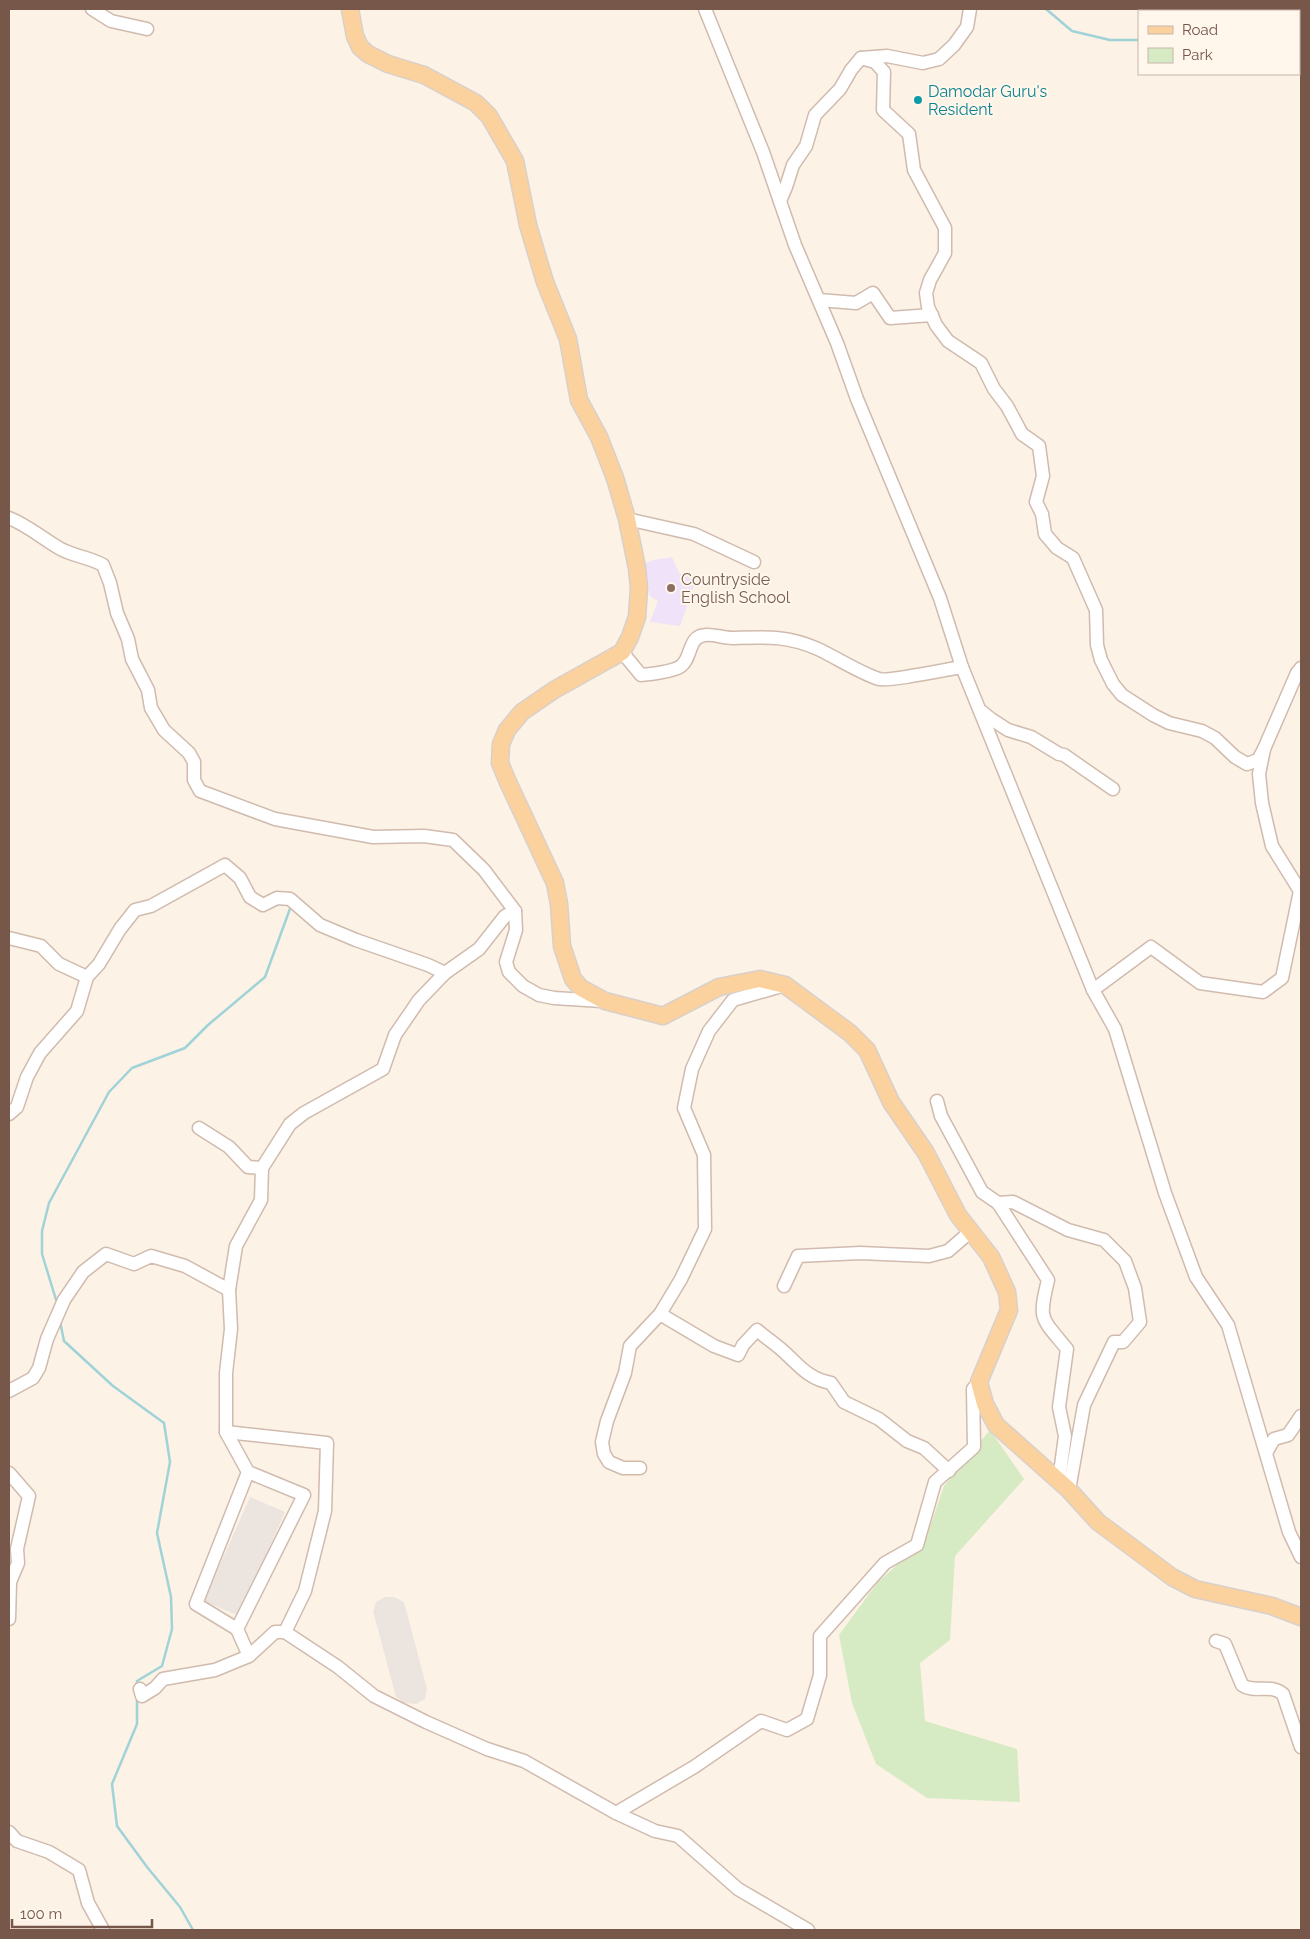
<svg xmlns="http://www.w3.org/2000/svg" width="1310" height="1939" viewBox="0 0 1310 1939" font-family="Raleway,sans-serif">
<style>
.industrial{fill:#ece5df}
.education{fill:#efe2f9}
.green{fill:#d6eac3}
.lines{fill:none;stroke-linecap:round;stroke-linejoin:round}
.stream{stroke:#a0d3d8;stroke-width:2.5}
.minor-casing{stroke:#d0bbae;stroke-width:15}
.major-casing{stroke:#d9d0cc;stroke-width:19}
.minor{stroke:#fff;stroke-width:12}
.major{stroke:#fbd29e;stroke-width:16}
.culture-dot{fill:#0f9aa8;stroke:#fff6ec;stroke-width:2}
.education-dot{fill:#8d6e63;stroke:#fff6ec;stroke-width:2}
.labels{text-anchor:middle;stroke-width:4;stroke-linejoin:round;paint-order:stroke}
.culture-label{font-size:16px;fill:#0d838f;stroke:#fff6ec;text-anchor:start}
.education-label{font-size:16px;fill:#785e54;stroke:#fff6ec;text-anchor:start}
</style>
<rect width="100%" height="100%" fill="#fcf2e5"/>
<g class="industrial">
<path d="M250,1497L285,1512L239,1616L204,1601Z"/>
<path d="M385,1597H394L404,1602L427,1689L425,1699L416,1704L404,1703L396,1697L373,1611L376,1602Z"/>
</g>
<path class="education" d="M672,557L679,573L696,580L680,626L650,622L658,601L650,596L645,563L654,560Z"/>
<path class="green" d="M990,1430L1024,1479L955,1556L950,1640L920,1663L925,1721L1017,1749L1020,1802L927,1798L876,1764L852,1703L839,1635L878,1582L926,1539L944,1486Z"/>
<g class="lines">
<g class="stream">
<path d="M1046,9L1072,31L1110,40H1139"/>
<path d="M1299,55L1301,54"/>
<path d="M57,1303L42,1254V1231L49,1203L109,1092L132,1068L185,1048L208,1025L265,977L291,906"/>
<path d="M60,1321L64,1341L113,1386L164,1423L170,1462L157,1533L171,1597L172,1629L162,1666L137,1681V1686"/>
<path d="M137,1696V1724L112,1784L117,1826L147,1867L180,1907L193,1930"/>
</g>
<defs>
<g id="minor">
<path d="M92,9L111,21L147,29"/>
<path d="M705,9L763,152L795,245L837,343L857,399L940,598L962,667L1093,990L1115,1029L1165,1193L1196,1277L1228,1325L1289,1532L1301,1557"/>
<path d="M861,58L875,62L884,72L883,110L909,134L914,170L945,228V253L930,280L926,293L928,307L936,325L948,341L981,363L994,389L1007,406L1022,434L1039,446L1043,476L1036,502L1042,514L1045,534L1057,548L1073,558L1096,610L1097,645L1101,660L1113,684L1122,695L1153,715L1169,723L1202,731L1215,738L1235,757L1247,764L1258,760L1264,749"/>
<path d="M780,201L786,187L793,165L806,146L815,115L840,89L851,70L861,58L887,56L923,63L939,59L954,45L967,27L970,9"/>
<path d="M819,300L856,303L873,293L890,318L932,315"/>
<path d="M9,518C27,525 42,538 59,548C72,556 89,557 103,565L110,583L117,613L128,639L132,659L148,690L151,708L164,730L189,753L194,762V780L200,791L275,819L373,837L424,836L453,840L484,870L515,911L516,930L506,962L509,972L523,986L539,995L554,998L602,1001"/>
<path d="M627,519L694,534L754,562"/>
<path d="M622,652L641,675C651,674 673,672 681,666C692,658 688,636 705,635C714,634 723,638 732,638C764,637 787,635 818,649C837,658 860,673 879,679C887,682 949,669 962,667"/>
<path d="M981,711L991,719L1008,730L1031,737L1059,754L1064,755L1113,789"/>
<path d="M9,938L41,946L59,964L87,977L99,964L120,929L135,910L151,906L225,865L240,878L250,897L263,905L277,898L290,899L320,925L356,940L428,965L445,973"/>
<path d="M1093,990L1151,947L1200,983L1263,992L1282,978L1300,891L1272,846L1262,803L1259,774L1264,749L1297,673L1301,668"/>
<path d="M937,1101L941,1116L982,1192L998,1203L1048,1280C1038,1321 1041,1317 1067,1349L1059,1407L1065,1436L1059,1480"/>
<path d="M9,1114L17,1107L27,1077L40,1053L77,1011L87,977"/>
<path d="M199,1128L229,1147L248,1167L262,1168"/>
<path d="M998,1203L1013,1202L1068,1230L1104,1240L1125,1261L1135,1288L1140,1322L1123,1342H1114L1084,1405L1069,1490"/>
<path d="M784,1286L798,1256L860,1253L929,1256L948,1251L970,1232"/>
<path d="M660,1314L714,1346L738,1355L743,1345L757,1330C765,1337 774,1343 782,1350C799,1365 808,1379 831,1383L844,1402L879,1419L907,1441L924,1448L949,1471"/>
<path d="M9,1391L33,1378L39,1368L47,1339L64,1300L83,1272L106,1254L134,1264L151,1256L185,1266L229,1290"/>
<path d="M226,1432L327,1443L325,1511L305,1591L285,1632"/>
<path d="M1266,1453L1274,1439L1288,1435L1301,1416"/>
<path d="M640,1468H623L609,1462L604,1454L602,1442L607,1421L625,1373L630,1346L660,1314L681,1279L705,1229L704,1155L684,1108L692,1069L709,1031L733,1000L785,985"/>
<path d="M248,1472L196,1604L237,1629L304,1495L248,1472L226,1432V1373L231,1329L229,1290L236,1246L261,1200L262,1168L290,1124L304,1113L383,1069L395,1035L419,1000L445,973L479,949L505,916L515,911"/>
<path d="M9,1473L29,1496L17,1549L18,1563L10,1582L9,1619"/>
<path d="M237,1629L249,1656L275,1632H285L338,1667L374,1696L426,1722L487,1749L524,1761L616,1813L694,1767L761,1721L787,1730L807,1719L820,1675V1636L885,1563L917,1545L935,1482L974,1447L973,1389L979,1382"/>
<path d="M1216,1641L1225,1644L1242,1685C1255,1694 1270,1683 1283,1694L1301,1747"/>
<path d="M140,1689L142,1696L155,1688L163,1679L215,1670L249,1656"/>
<path d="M616,1813L655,1831L678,1836L738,1889L808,1930"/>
<path d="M9,1832L17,1841L49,1852L79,1870L88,1903L103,1930"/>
</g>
<path id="major" d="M350,9L355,36L360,47L368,54L388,64L424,75L476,103L489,116L515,161L528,225L545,282L568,339L579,400L599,437L615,478L627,519L637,568L639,588L637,617L630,637L622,652L554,690L522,712L507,730L501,744L500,763L507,780L555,883L559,904L562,946L573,979L581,988L605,1001L663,1016L719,987L760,979L785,985L850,1033L867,1050L891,1102L926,1153L958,1215L991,1257L1007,1292L1009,1310L979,1382L985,1404L996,1425L1069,1490L1098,1522L1172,1577L1195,1589L1272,1606L1301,1617"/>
</defs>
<use href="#minor" class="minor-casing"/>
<use href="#major" class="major-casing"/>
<use href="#minor" class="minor"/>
<use href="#major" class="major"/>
</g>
<circle class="culture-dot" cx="918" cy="100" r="5"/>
<circle class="education-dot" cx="671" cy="588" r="5"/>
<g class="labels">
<g class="culture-label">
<text x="928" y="97">Damodar Guru's<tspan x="928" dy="18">Resident</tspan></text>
</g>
<g class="education-label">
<text x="681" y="585">Countryside<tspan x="681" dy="18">English School</tspan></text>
</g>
</g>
<rect width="1310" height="1939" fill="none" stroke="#76574a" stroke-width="20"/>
<rect x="1138" y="10" width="162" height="65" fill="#fff6ec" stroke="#c8b6ab"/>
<rect x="1148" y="26" width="25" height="8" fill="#fbd29e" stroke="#c8b6ab"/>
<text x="1182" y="35" font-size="15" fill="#76574a">Road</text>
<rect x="1148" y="48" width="25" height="15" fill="#d6eac3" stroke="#c8b6ab"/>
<text x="1182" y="60" font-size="15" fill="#76574a">Park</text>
<path d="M12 1919v8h140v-8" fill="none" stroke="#76574a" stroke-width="2.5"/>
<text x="20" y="1919" font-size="15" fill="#76574a" stroke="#fff6ec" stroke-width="4" paint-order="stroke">100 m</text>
</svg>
